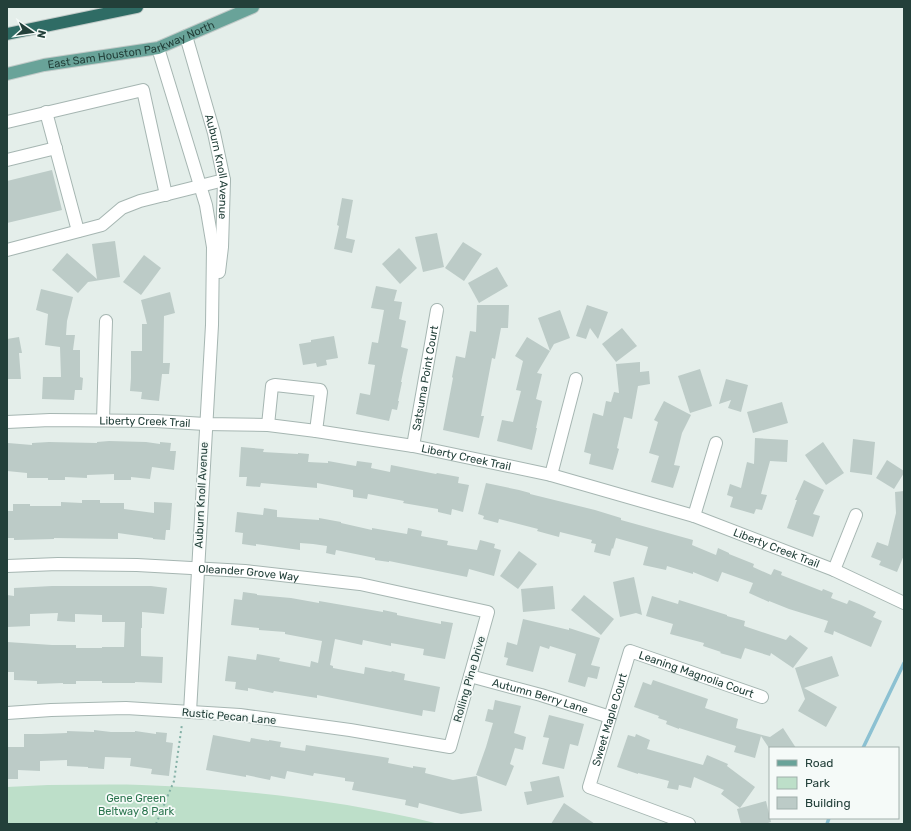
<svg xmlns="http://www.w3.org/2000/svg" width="911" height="831" viewBox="0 0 911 831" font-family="Rubik,sans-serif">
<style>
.green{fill:#bddfc9}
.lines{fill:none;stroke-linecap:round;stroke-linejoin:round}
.stream{stroke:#8cc1d2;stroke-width:3.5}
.building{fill:#bccbc7}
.minor-casing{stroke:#a6b6b2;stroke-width:14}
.major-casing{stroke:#c1cac8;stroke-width:14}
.highway-casing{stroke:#c1cac8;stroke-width:14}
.path{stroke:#84b1a7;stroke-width:2;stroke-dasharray:2 3;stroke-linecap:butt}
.minor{stroke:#fff;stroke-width:12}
.major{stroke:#69a399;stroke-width:12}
.highway{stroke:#2f6c65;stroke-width:12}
.labels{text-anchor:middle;stroke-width:3.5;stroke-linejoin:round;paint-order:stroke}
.street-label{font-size:11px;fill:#23403a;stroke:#f5faf8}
.park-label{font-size:11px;fill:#2d7750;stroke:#f5faf8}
</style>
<rect width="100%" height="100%" fill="#e4eeea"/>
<path class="green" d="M48,785C79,785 110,784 142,785C241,789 342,800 439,824H7V787Z"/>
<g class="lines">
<g class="stream">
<path d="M863,748L904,663"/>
<path d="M827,824L829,818"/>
</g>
</g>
<g class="building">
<path d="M52,170L62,210L7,223V181Z"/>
<path d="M342,198L353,200L346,238L355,240L352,253L334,249L339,226L337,225Z"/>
<path d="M437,233L444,267L423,272L415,237Z"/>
<path d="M115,241L120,277L88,282L78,293L52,270L67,253L97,279L92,244Z"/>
<path d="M463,242L482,254L464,281L445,268Z"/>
<path d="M399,248L417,268L400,284L382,264Z"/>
<path d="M144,255L161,268L141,295L123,282Z"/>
<path d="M497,267L508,286L479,303L468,283Z"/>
<path d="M376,286L397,290L394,301L402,302L399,319L406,321L401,347L408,349L401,382H402L398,401H399L397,410L392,409L389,421L356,414L360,393L370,395L375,365L368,364L372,342L378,343L384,310L371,308Z"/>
<path d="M41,289L73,297L67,321L66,335H75L73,350H80V377L83,378L82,390H75L74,400L42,399L43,377H61L60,347L45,345L48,314L36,310Z"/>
<path d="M170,292L175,313L164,316L163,363H170L169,374H162L159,401L141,399L142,392L130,391L131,378V351H142V324H147L141,300Z"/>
<path d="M477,305H509L508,328H501L495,359L492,358L481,416H484L479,438L443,430L453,378L452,377L456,356L465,358L470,331L476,332Z"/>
<path d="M587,305L608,312L598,339L590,328L586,339L576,336Z"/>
<path d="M560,310L570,338L554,344L550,351L538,318Z"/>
<path d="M622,328L637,346L616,362L602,344Z"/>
<path d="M334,336L338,358L326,360L327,365L317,367L316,363L303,365L299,344L311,342V340Z"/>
<path d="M19,337L22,353H19L21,379H7V339Z"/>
<path d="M527,337L550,351L537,373L542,374L536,399L542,401L536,428H537L532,450L497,441L502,420L513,422L521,391L516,390L523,361L515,356Z"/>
<path d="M640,362V372L649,371L650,384L638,386L632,419L624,417L617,448L619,449L613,470L589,464L591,454L584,452L593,413L603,416L606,401L611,402L614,392L619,393L616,364Z"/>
<path d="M700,369L712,406L690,413L678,376Z"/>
<path d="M726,379L748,385L741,412L728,408L731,400L719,404Z"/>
<path d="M664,401L691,415L682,433L674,465L680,466L673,488L651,482L659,456L649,453L658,422L654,420Z"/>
<path d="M782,402L788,423L753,433L747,412Z"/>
<path d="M755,438L788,440L787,462L770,461L761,494L767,495L762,510L756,509L754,514L730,507L733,497L727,495L730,484L741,488L747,462L754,464Z"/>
<path d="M853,439L875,442L872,475L850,472Z"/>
<path d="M109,441L146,442L160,444V442L171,443L170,451H176L174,470L152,467L150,479L131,477V480H114V474L87,475V478L65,477V480H48V478H27V473L7,471L8,443L32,445V443L49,442L97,443V442Z"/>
<path d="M823,442L844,473L826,485L805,455Z"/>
<path d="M241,447L264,449L263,452L298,454V453L309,454L308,462L328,463V461L356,466L357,461L372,463L371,468L390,472L391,465L436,474L437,473L459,477L458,483L469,485L463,512L452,509L451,515L438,512V509L403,503L404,501L368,494L367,499L353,497V490L317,483V488L261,483L260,487L246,486L247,477H239Z"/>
<path d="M887,460L904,471V473L894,489L876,478Z"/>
<path d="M804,480L824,490L813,514L820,516L813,537L787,528L797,500H795Z"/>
<path d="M486,483L519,490L530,493V494L595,510L621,518V520L693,540L692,545L716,555L718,548L729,553V554L754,564L753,567L771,575L774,569L782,572L781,575L822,591L823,589L833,593L831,598L847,604L849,600L859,604L876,612L873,617L882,621L871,647L834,631L833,635L824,632L828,621L789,609L769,601V602L749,593L753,583L722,572L718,582L693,572V574L667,566L666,570L643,565L648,547L616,538L613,549L612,548L610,556L594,552L596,544L591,543L592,540L560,532L559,537L537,531L538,529L499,519L498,523L483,519L484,516L478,514Z"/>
<path d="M904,491V555L897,572L879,565L881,561L871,557L877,542L888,546L896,513L895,492Z"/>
<path d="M82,500H100V503H124V509L154,513V502L172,503L170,530H166L165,540L153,539V538L118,533V539L54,538V539L14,540V538H7V511H13V504H30V506H61V502L82,503Z"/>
<path d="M264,508L277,510V517L319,520V518L341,522V523L372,530V528L407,534L408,528L422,531L421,536L448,541L447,545L477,550L480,540L495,544L494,548L501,550L494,576L469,569L467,577L389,561V562L375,560V558L336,550L335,555L326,553L327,546L313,544L300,543V550L256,544V546L242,544L243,533L235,532L237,512L263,515Z"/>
<path d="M519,551L537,564L518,589L500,576Z"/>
<path d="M634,577L642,615L636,613L620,617L613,582Z"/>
<path d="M52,586H151L167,588L164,614L142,612V628H141V656L163,657L162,683L135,682V683H102V681H76V684H63V683L37,684V681L14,680V672H7V642L52,645H76V648H102V647H124L125,622H102V615L75,614V622L57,621L58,613L30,614V626L7,627V595L14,596V588Z"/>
<path d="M553,586L555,609L523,612L521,589Z"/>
<path d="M243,592L257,594V595L291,598L319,603V601L383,612V610L397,613V615L441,624V621L453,623L445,659L423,655L424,649L391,643V646L363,640L362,645L335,639L330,665L333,666V668L364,674L365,667L391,672L392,671L405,674L404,680L440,687L435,712L423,710L422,716L317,695V698L274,691L273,693L248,688V691L235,689L236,682L225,681L228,656L256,660L257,654L280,658L279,661L310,667L311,661L318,663L322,641L285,634V632L259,630V628L231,625L234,599L242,600Z"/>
<path d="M584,595L614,619L601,635L571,610Z"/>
<path d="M652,596L678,604L679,600L727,615V616L745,621L744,626L786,640L790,635L808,648L793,668L771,653L770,656L745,648L741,659L720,653L721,652L703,646L704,643L670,634L673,624L646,616Z"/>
<path d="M523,619L569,630V628L600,638L591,665L600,667L597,679L588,677L585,687L568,682L576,654L550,646L549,649L540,646L533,672L506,665L508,658L504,657L507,642L517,645Z"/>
<path d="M832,656L839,676L804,688L837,707L826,727L798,711L805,699L795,668Z"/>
<path d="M653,680L708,699L705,708L738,719L736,728L770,737L783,728L796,748H769L761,736L755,758L734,752L736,746L679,728V729L666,724L667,721L658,718L659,716L634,707L643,682L651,685Z"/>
<path d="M495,700L521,706L514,733L526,737L523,750L515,748L510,764L514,766L506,786L476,775L486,747L493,723L485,721L488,709L493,710Z"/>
<path d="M549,715L584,724L578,746L570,744L564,769L542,764L549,738L543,737Z"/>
<path d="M94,730L111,732H135V731L156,734V732L167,733L166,742L173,743L169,776L151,774L152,769L130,766L131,758L105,757L104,769L88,768V767L67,766V760L40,761V771L18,770V779H7V747H24V734H41L67,733V731L94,732Z"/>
<path d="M636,734L650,740L647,749L703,765L707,755L728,764L727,766L755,787L740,808L721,794L724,790L694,777L691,788L679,785L678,790L667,788L669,781L638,773V774L617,767L628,735L635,737Z"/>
<path d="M213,735L250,742L251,738L269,741V740L281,742L280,747L305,751L306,745L377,756L389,758L388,763L413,768V766L426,768L425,773L453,780L477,776L482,811L461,814L419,803L418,808L405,805L406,800L352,790L354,782L345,781V778L314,773L313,776L287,771L285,779L271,776L270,780L246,775V777L206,770Z"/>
<path d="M559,776L564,797L527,805L524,792L532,791L530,782Z"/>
<path d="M766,801L771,822L765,824H741L737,809Z"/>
<path d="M564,803L595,824H551Z"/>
</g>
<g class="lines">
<defs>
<g id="minor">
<path id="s1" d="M186,36L214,133L224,180L222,247L219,272"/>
<path d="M158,48L206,205L213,247L212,325L190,712"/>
<path d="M46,112L78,231"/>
<path d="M7,122L143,90L166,195"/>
<path d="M7,160L56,148"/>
<path d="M7,250L102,225L122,208L140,201L224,180"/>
<path d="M103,420L106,321"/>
<path id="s2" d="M7,422L50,420L156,421L205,424L268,425L316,431L413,446L551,475L694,516L834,570L904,603"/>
<path d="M268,425L272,386L275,385L320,390L321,392L316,431"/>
<path id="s3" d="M413,446L437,310"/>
<path d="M551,475L576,379"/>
<path d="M694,516L716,443"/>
<path id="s4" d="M7,566L58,564L137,565L245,571L360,584L488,612L450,747L350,730L240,715L126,708L51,710L7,713"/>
<path d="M834,570L856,515"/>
<path id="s5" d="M470,676L541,695L610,717"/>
<path id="s6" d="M689,824L589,787L630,651L762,697"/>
</g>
<g id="major">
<path id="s7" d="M7,74L44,65L158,48L253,7"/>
</g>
<path id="highway" d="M7,34L137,7"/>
</defs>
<use href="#minor" class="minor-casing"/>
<use href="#major" class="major-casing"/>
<use href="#highway" class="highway-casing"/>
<path class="path" d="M156,824L174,781L182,724"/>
<use href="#minor" class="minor"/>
<use href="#major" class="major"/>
<use href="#highway" class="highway"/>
</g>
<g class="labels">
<g class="street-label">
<text dy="4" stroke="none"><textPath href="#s7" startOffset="128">East Sam Houston Parkway North</textPath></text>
<text dy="4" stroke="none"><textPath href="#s1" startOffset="135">Auburn Knoll Avenue</textPath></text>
<text dy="4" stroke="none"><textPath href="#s3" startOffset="69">Satsuma Point Court</textPath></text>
<text dy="4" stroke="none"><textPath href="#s2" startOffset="138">Liberty Creek Trail</textPath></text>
<text dy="4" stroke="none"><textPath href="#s2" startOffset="462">Liberty Creek Trail</textPath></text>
<text transform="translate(201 495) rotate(-87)" y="4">Auburn Knoll Avenue</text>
<text dy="4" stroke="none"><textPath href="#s2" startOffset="786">Liberty Creek Trail</textPath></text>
<text dy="4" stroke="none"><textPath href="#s4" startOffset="242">Oleander Grove Way</textPath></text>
<text dy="4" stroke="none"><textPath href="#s6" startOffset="319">Leaning Magnolia Court</textPath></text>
<text transform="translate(469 679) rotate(-74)" y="4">Rolling Pine Drive</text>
<text dy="4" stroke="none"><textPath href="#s5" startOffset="73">Autumn Berry Lane</textPath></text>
<text transform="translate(229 716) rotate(5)" y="4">Rustic Pecan Lane</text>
<text dy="4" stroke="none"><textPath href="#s6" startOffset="177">Sweet Maple Court</textPath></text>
</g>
<g class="park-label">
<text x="136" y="802">Gene Green<tspan x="136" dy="13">Beltway 8 Park</tspan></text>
</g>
</g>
<rect width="911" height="831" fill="none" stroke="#23403a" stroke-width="16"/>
<rect x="769" y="747" width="130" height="72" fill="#f5faf8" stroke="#a1b0ac"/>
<rect x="777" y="760" width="20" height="6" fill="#69a399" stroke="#a1b0ac"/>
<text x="805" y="767" font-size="12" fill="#23403a">Road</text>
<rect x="777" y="777" width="20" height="12" fill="#bddfc9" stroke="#a1b0ac"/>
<text x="805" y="787" font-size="12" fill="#23403a">Park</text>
<rect x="777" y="797" width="20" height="12" fill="#bccbc7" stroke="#a1b0ac"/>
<text x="805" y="807" font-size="12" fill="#23403a">Building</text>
<g transform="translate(32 32) rotate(103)" stroke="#f5faf8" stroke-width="3" paint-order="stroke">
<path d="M0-3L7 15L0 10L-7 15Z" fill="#23403a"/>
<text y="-6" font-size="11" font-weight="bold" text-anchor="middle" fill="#23403a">N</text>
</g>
</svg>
